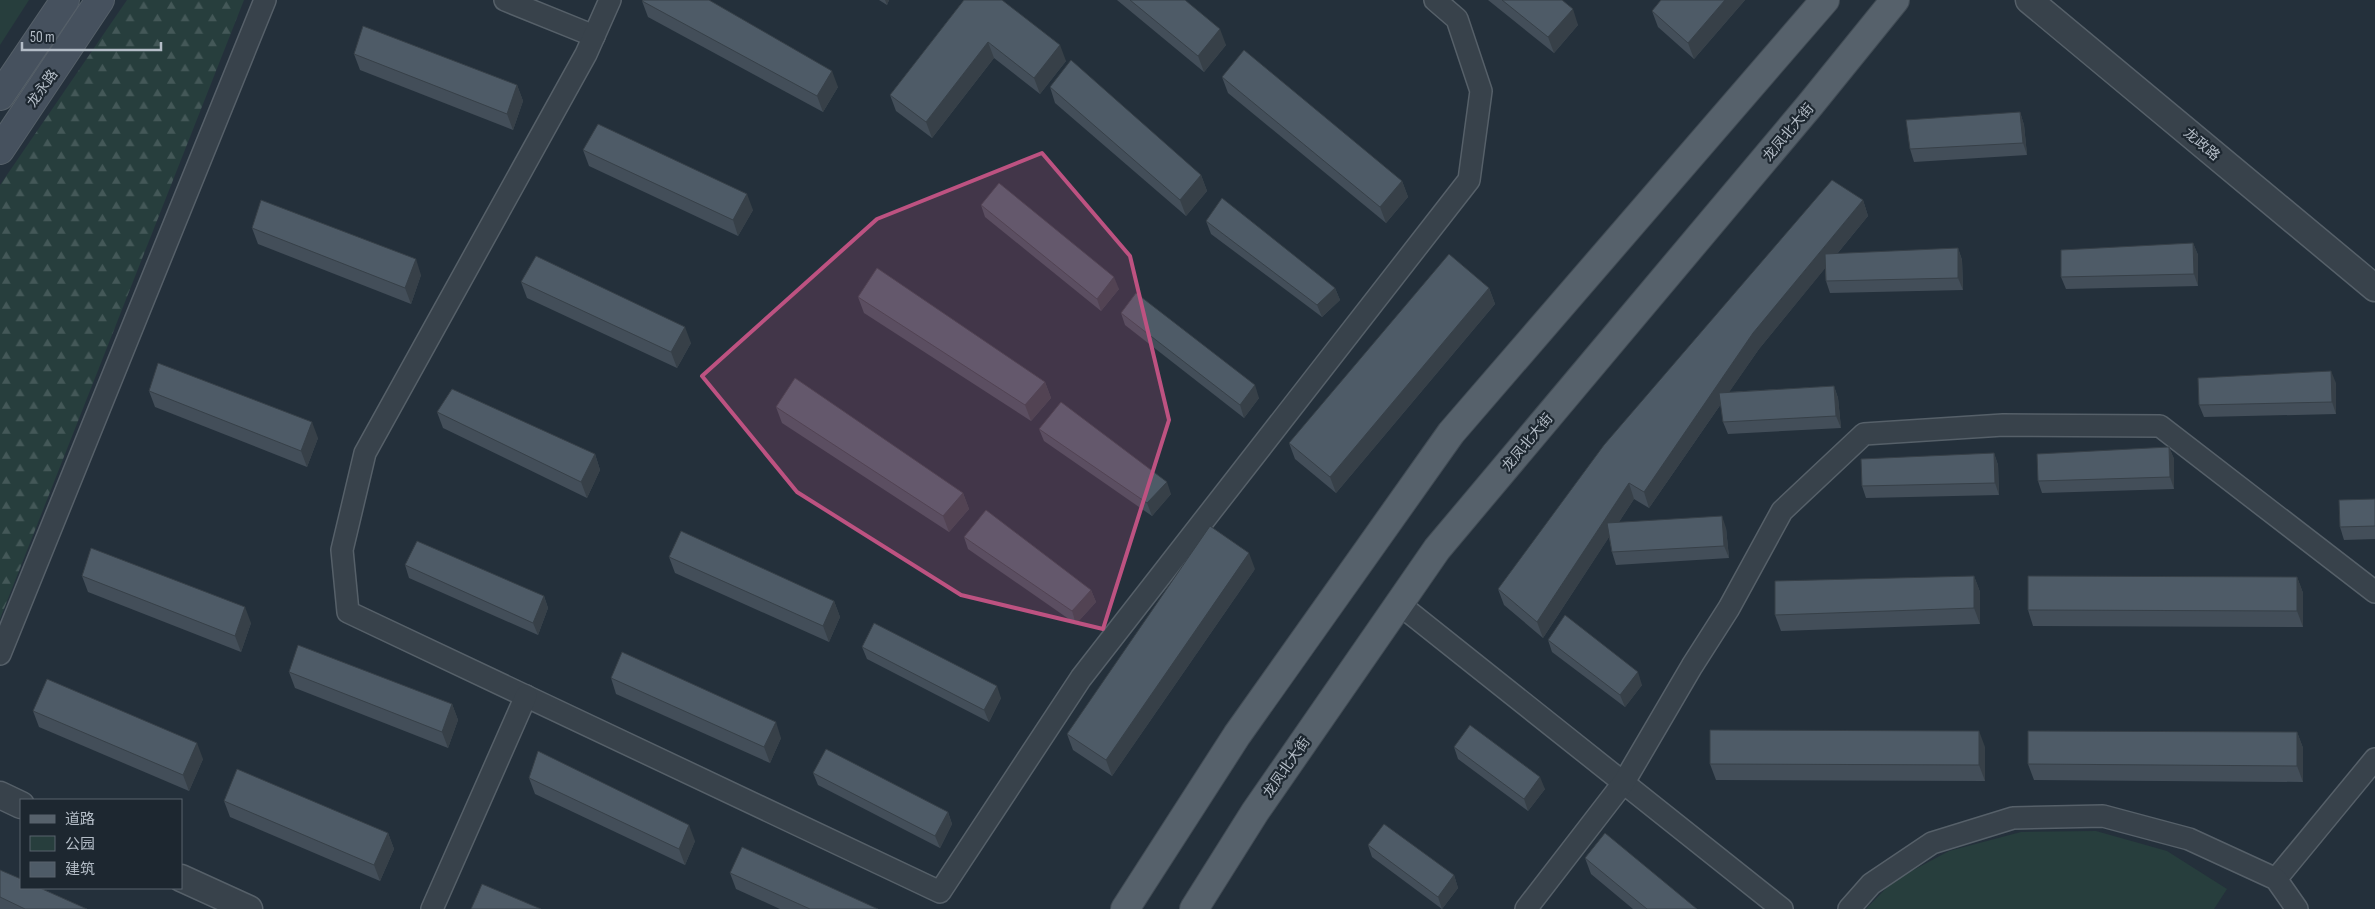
<svg xmlns="http://www.w3.org/2000/svg" width="2375" height="909" viewBox="0 0 2375 909" font-family="'Sofia Sans Condensed','Noto Sans SC',sans-serif">
<style>
.forest{fill:url(#forest-firs)}
.green{fill:#273e3d}
.lines{fill:none;stroke-linecap:round;stroke-linejoin:round}
.minor-casing{stroke:#566069;stroke-width:24}
.tertiary-casing{stroke:#566069;stroke-width:29}
.secondary-casing{stroke:#566069;stroke-width:30}
.primary-casing{stroke:#414b54;stroke-width:30}
.minor{stroke:#38424b;stroke-width:21}
.tertiary{stroke:#38424b;stroke-width:26}
.secondary{stroke:#46515e;stroke-width:28}
.primary{stroke:#56616b;stroke-width:28}
.wall{fill:#434e59}
.shaded-wall{fill:#374048}
.building{fill:#4e5b67;stroke:#374048}
.marked{fill:#bd5281;fill-opacity:0.2;stroke:#bd5281;stroke-width:4;stroke-linejoin:round}
.labels{text-anchor:middle;stroke-width:4.5;stroke-linejoin:round;paint-order:stroke}
.street-label{font-size:14px;fill:#b4bdc7;stroke:#1d2730}
</style>
<defs>
<pattern id="forest-firs" width="22" height="20" patternUnits="userSpaceOnUse" patternTransform="scale(1.25)"><rect width="22" height="20" fill="#273e3d"/><path d="M5 1l3.5 6h-7zM16 11l3.5 6h-7z" fill="#445858"/></pattern>
</defs>
<rect width="100%" height="100%" fill="#24303b"/>
<path class="forest" d="M127,0H244L0,619V185Z"/>
<g class="green">
<path d="M0,0H29L0,45Z"/>
<path d="M2096,831L2167,851L2227,889L2214,909H1866L1893,881L1949,851L2021,832Z"/>
</g>
<g class="lines">
<defs>
<g id="minor">
<path d="M505,0L594,36"/>
<path d="M610,0L586,54L365,453L342,550L348,612L940,892L1081,678L1469,180L1481,91L1457,19L1435,0"/>
<path d="M1399,604L1782,909"/>
<path d="M0,654L265,0"/>
<path d="M2276,879L2375,759"/>
<path d="M432,909L526,696"/>
<path d="M1526,909L1624,782L1692,666L1729,608L1782,511L1864,434L2003,425L2160,426L2375,592"/>
<path d="M1849,909L1871,884L1932,843L2013,818L2103,816L2189,839L2276,879L2297,909"/>
</g>
<g id="tertiary">
<path d="M2029,0L2375,288"/>
<path d="M0,795L21,805"/>
<path d="M181,878L249,909"/>
</g>
<g id="secondary">
<path d="M0,96L65,0"/>
<path d="M0,150L100,0"/>
</g>
<g id="primary">
<path d="M1125,909L1237,735L1451,433L1825,0"/>
<path d="M1194,909L1255,812L1437,549L1810,105L1895,0"/>
</g>
</defs>
<use href="#minor" class="minor-casing"/>
<use href="#tertiary" class="tertiary-casing"/>
<use href="#secondary" class="secondary-casing"/>
<use href="#primary" class="primary-casing"/>
<use href="#minor" class="minor"/>
<use href="#tertiary" class="tertiary"/>
<use href="#secondary" class="secondary"/>
<use href="#primary" class="primary"/>
</g>
<g class="wall">
<path d="M879,0H889L887,5Z"/>
<path d="M964,0L1066,61L1040,94L994,58L932,138L896,111L890,95Z"/>
<path d="M1117,0H1185L1226,45L1204,72Z"/>
<path d="M1488,0H1562L1578,25L1554,53Z"/>
<path d="M1661,0H1745L1694,59L1658,27L1652,11Z"/>
<path d="M642,1L838,87L823,112L648,17Z"/>
<path d="M354,54L517,85L523,101L513,130L360,70Z"/>
<path d="M1222,77L1402,181L1408,197L1386,223L1228,93Z"/>
<path d="M1050,87L1201,175L1207,191L1186,216L1055,103Z"/>
<path d="M2020,112L2024,125L2027,155L1914,162L1910,149Z"/>
<path d="M583,150L753,210L738,236L589,166Z"/>
<path d="M1863,200L1868,216L1837,254L1958,248L1962,260L1963,290L1830,293L1826,281L1825,268L1759,349L1729,392L1834,386L1838,398L1841,428L1728,434L1723,422L1721,404L1649,508L1634,499L1619,522L1726,528L1729,558L1616,565L1612,552L1609,537L1543,638L1504,605L1498,589Z"/>
<path d="M981,205L1119,289L1101,311L985,217Z"/>
<path d="M1206,221L1335,288L1340,300L1322,317L1211,234Z"/>
<path d="M252,228L421,275L411,304L258,244Z"/>
<path d="M2193,243L2198,255V286L2066,289L2061,277Z"/>
<path d="M521,282L691,343L677,368L527,298Z"/>
<path d="M1489,288L1495,304L1336,493L1295,459L1289,443Z"/>
<path d="M858,297L1045,382L1051,398L1031,421L864,313Z"/>
<path d="M1121,313L1259,398L1244,418L1125,325Z"/>
<path d="M2336,383V414L2204,417L2199,405Z"/>
<path d="M149,391L318,438L307,467L155,407Z"/>
<path d="M776,407L963,493L969,509L949,532L782,423Z"/>
<path d="M437,412L595,454L600,470L587,498L443,428Z"/>
<path d="M1039,429L1171,494L1152,516L1044,441Z"/>
<path d="M2169,447L2174,459V489L2042,493L2038,481Z"/>
<path d="M1994,453L1998,465L1999,495L1866,498L1862,486Z"/>
<path d="M2375,499V539L2344,540L2340,527Z"/>
<path d="M964,537L1091,590L1096,602L1076,624L968,549Z"/>
<path d="M669,557L834,601L840,617L829,642L675,573Z"/>
<path d="M405,565L544,596L548,608L538,635L409,578Z"/>
<path d="M1255,569L1112,776L1073,750L1067,734Z"/>
<path d="M82,576L251,623L241,652L88,592Z"/>
<path d="M1974,576L1980,592V624L1781,631L1775,615Z"/>
<path d="M2297,577L2303,593V627L2033,626L2028,610Z"/>
<path d="M1548,640L1642,685L1625,707L1552,652Z"/>
<path d="M862,647L1001,698L989,722L867,659Z"/>
<path d="M289,672L452,704L458,720L448,748L295,688Z"/>
<path d="M611,678L781,738L770,763L616,694Z"/>
<path d="M33,711L203,759L189,791L39,727Z"/>
<path d="M2297,732L2303,748V782L2034,780L2028,764Z"/>
<path d="M1454,747L1545,789L1528,811L1458,759Z"/>
<path d="M1985,747V781L1716,780L1710,764Z"/>
<path d="M813,773L948,812L952,824L940,848L818,785Z"/>
<path d="M529,778L695,841L685,865L535,794Z"/>
<path d="M224,801L388,833L394,849L380,881L230,817Z"/>
<path d="M1368,845L1454,875L1458,888L1442,909L1372,857Z"/>
<path d="M1585,858L1697,909H1633L1591,874Z"/>
<path d="M0,870L87,909H0Z"/>
<path d="M730,873L878,909H780L736,889Z"/>
</g>
<g class="shaded-wall">
<path d="M885,0H889L887,5Z"/>
<path d="M1725,0H1745L1694,59L1688,43Z"/>
<path d="M1573,9L1578,25L1554,53L1548,37Z"/>
<path d="M1220,29L1226,45L1204,72L1198,56Z"/>
<path d="M988,42L994,58L932,138L926,122Z"/>
<path d="M1060,45L1066,61L1040,94L1034,78Z"/>
<path d="M832,71L838,87L823,112L817,96Z"/>
<path d="M517,85L523,101L513,130L507,114Z"/>
<path d="M2020,112L2024,125L2027,155L2023,143Z"/>
<path d="M1201,175L1207,191L1186,216L1180,200Z"/>
<path d="M1402,181L1408,197L1386,223L1380,207Z"/>
<path d="M747,194L753,210L738,236L733,220Z"/>
<path d="M1863,200L1868,216L1759,349L1649,508L1644,492L1753,333Z"/>
<path d="M2193,243L2198,255V286L2194,274Z"/>
<path d="M1958,248L1962,260L1963,290L1958,278Z"/>
<path d="M416,259L421,275L411,304L405,288Z"/>
<path d="M1114,277L1119,289L1101,311L1097,299Z"/>
<path d="M1335,288L1340,300L1322,317L1317,305Z"/>
<path d="M1489,288L1495,304L1336,493L1330,477Z"/>
<path d="M685,327L691,343L677,368L671,352Z"/>
<path d="M2331,371L2336,383V414L2332,402Z"/>
<path d="M1045,382L1051,398L1031,421L1025,405Z"/>
<path d="M1255,385L1259,398L1244,418L1240,405Z"/>
<path d="M1834,386L1838,398L1841,428L1836,416Z"/>
<path d="M312,422L318,438L307,467L301,451Z"/>
<path d="M2169,447L2174,459V489L2170,477Z"/>
<path d="M1994,453L1998,465L1999,495L1995,483Z"/>
<path d="M595,454L600,470L587,498L581,482Z"/>
<path d="M1167,482L1171,494L1152,516L1147,503Z"/>
<path d="M1629,483L1634,499L1543,638L1537,622Z"/>
<path d="M963,493L969,509L949,532L943,516Z"/>
<path d="M1722,516L1726,528L1729,558L1724,546Z"/>
<path d="M1249,553L1255,569L1112,776L1106,760Z"/>
<path d="M1974,576L1980,592V624L1974,608Z"/>
<path d="M2297,577L2303,593V627L2297,611Z"/>
<path d="M1091,590L1096,602L1076,624L1072,611Z"/>
<path d="M544,596L548,608L538,635L533,623Z"/>
<path d="M834,601L840,617L829,642L823,626Z"/>
<path d="M245,607L251,623L241,652L235,636Z"/>
<path d="M1638,672L1642,685L1625,707L1620,695Z"/>
<path d="M997,686L1001,698L989,722L984,710Z"/>
<path d="M452,704L458,720L448,748L442,732Z"/>
<path d="M776,722L781,738L770,763L764,747Z"/>
<path d="M1979,731L1985,747V781L1979,765Z"/>
<path d="M2297,732L2303,748V782L2297,766Z"/>
<path d="M197,743L203,759L189,791L183,775Z"/>
<path d="M1540,777L1545,789L1528,811L1524,799Z"/>
<path d="M948,812L952,824L940,848L935,836Z"/>
<path d="M689,825L695,841L685,865L679,849Z"/>
<path d="M388,833L394,849L380,881L374,865Z"/>
<path d="M1454,875L1458,888L1442,909L1438,897Z"/>
</g>
<g class="building">
<path d="M643,0H709L832,71L817,96L642,1Z"/>
<path d="M964,0H1002L1060,45L1034,78L988,42L926,122L890,95Z"/>
<path d="M1130,0H1185L1220,29L1198,56Z"/>
<path d="M1502,0H1562L1573,9L1548,37Z"/>
<path d="M1661,0H1725L1688,43L1652,11Z"/>
<path d="M363,26L517,85L507,114L354,54Z"/>
<path d="M1244,50L1402,181L1380,207L1222,77Z"/>
<path d="M1071,60L1201,175L1180,200L1050,87Z"/>
<path d="M2020,112L2023,143L1910,149L1906,120Z"/>
<path d="M598,124L747,194L733,220L583,150Z"/>
<path d="M1832,180L1863,200L1753,333L1644,492L1629,483L1537,622L1498,589L1604,445Z"/>
<path d="M999,183L1114,277L1097,299L981,205Z"/>
<path d="M1222,198L1335,288L1317,305L1206,221Z"/>
<path d="M261,200L416,259L405,288L252,228Z"/>
<path d="M2193,243L2194,274L2061,277V250Z"/>
<path d="M1958,248V278L1826,281L1825,254Z"/>
<path d="M1449,254L1489,288L1330,477L1289,443Z"/>
<path d="M536,256L685,327L671,352L521,282Z"/>
<path d="M877,268L1045,382L1025,405L858,297Z"/>
<path d="M1136,293L1255,385L1240,405L1121,313Z"/>
<path d="M158,363L312,422L301,451L149,391Z"/>
<path d="M2331,371L2332,402L2199,405L2198,378Z"/>
<path d="M795,378L963,493L943,516L776,407Z"/>
<path d="M1834,386L1836,416L1723,422L1719,393Z"/>
<path d="M452,389L595,454L581,482L437,412Z"/>
<path d="M1061,402L1167,482L1147,503L1039,429Z"/>
<path d="M2169,447L2170,477L2038,481L2037,454Z"/>
<path d="M1994,453L1995,483L1862,486L1861,459Z"/>
<path d="M2375,499V526L2340,527L2339,500Z"/>
<path d="M986,510L1091,590L1072,611L964,537Z"/>
<path d="M1722,516L1724,546L1612,552L1607,523Z"/>
<path d="M1210,526L1249,553L1106,760L1067,734Z"/>
<path d="M681,531L834,601L823,626L669,557Z"/>
<path d="M417,541L544,596L533,623L405,565Z"/>
<path d="M91,548L245,607L235,636L82,576Z"/>
<path d="M1974,576V608L1775,615V581Z"/>
<path d="M2028,576L2297,577V611L2028,610Z"/>
<path d="M1565,615L1638,672L1620,695L1548,640Z"/>
<path d="M874,623L997,686L984,710L862,647Z"/>
<path d="M298,645L452,704L442,732L289,672Z"/>
<path d="M622,652L776,722L764,747L611,678Z"/>
<path d="M47,679L197,743L183,775L33,711Z"/>
<path d="M1470,725L1540,777L1524,799L1454,747Z"/>
<path d="M1710,730L1979,731V765L1710,764Z"/>
<path d="M2028,731L2297,732V766L2028,764Z"/>
<path d="M826,749L948,812L935,836L813,773Z"/>
<path d="M538,751L689,825L679,849L529,778Z"/>
<path d="M237,769L388,833L374,865L224,801Z"/>
<path d="M1384,824L1454,875L1438,897L1368,845Z"/>
<path d="M1605,833L1697,909H1647L1585,858Z"/>
<path d="M742,847L878,909H810L730,873Z"/>
<path d="M0,870L21,879V888H40L87,909H25L0,897Z"/>
<path d="M482,884L541,909H471Z"/>
</g>
<path class="marked" d="M1042,153L1130,256L1169,420L1103,629L961,595L797,492L702,376L877,219Z"/>
<g class="labels">
<g class="street-label">
<text transform="translate(42 88) rotate(-55)" y="5">龙永路</text>
<text transform="translate(1788 132) rotate(-50)" y="5">龙凤北大街</text>
<text transform="translate(2202 144) rotate(40)" y="5">龙政路</text>
<text transform="translate(1527 442) rotate(-50)" y="5">龙凤北大街</text>
<text transform="translate(1286 767) rotate(-55)" y="5">龙凤北大街</text>
</g>
</g>
<rect x="20" y="799" width="162" height="90" fill="#1d2730" stroke="#59636c"/>
<rect x="30" y="815" width="25" height="8" fill="#56616b" stroke="#59636c"/>
<text x="65" y="824" font-size="15" fill="#b4bdc7">道路</text>
<rect x="30" y="836" width="25" height="15" fill="#273e3d" stroke="#59636c"/>
<text x="65" y="849" font-size="15" fill="#b4bdc7">公园</text>
<rect x="30" y="862" width="25" height="15" fill="#4e5b67" stroke="#59636c"/>
<text x="65" y="874" font-size="15" fill="#b4bdc7">建筑</text>
<path d="M22 42v8h139v-8" fill="none" stroke="#b4bdc7" stroke-width="2.5"/>
<text x="30" y="42" font-size="15" fill="#b4bdc7" stroke="#1d2730" stroke-width="4" paint-order="stroke">50 m</text>
</svg>
